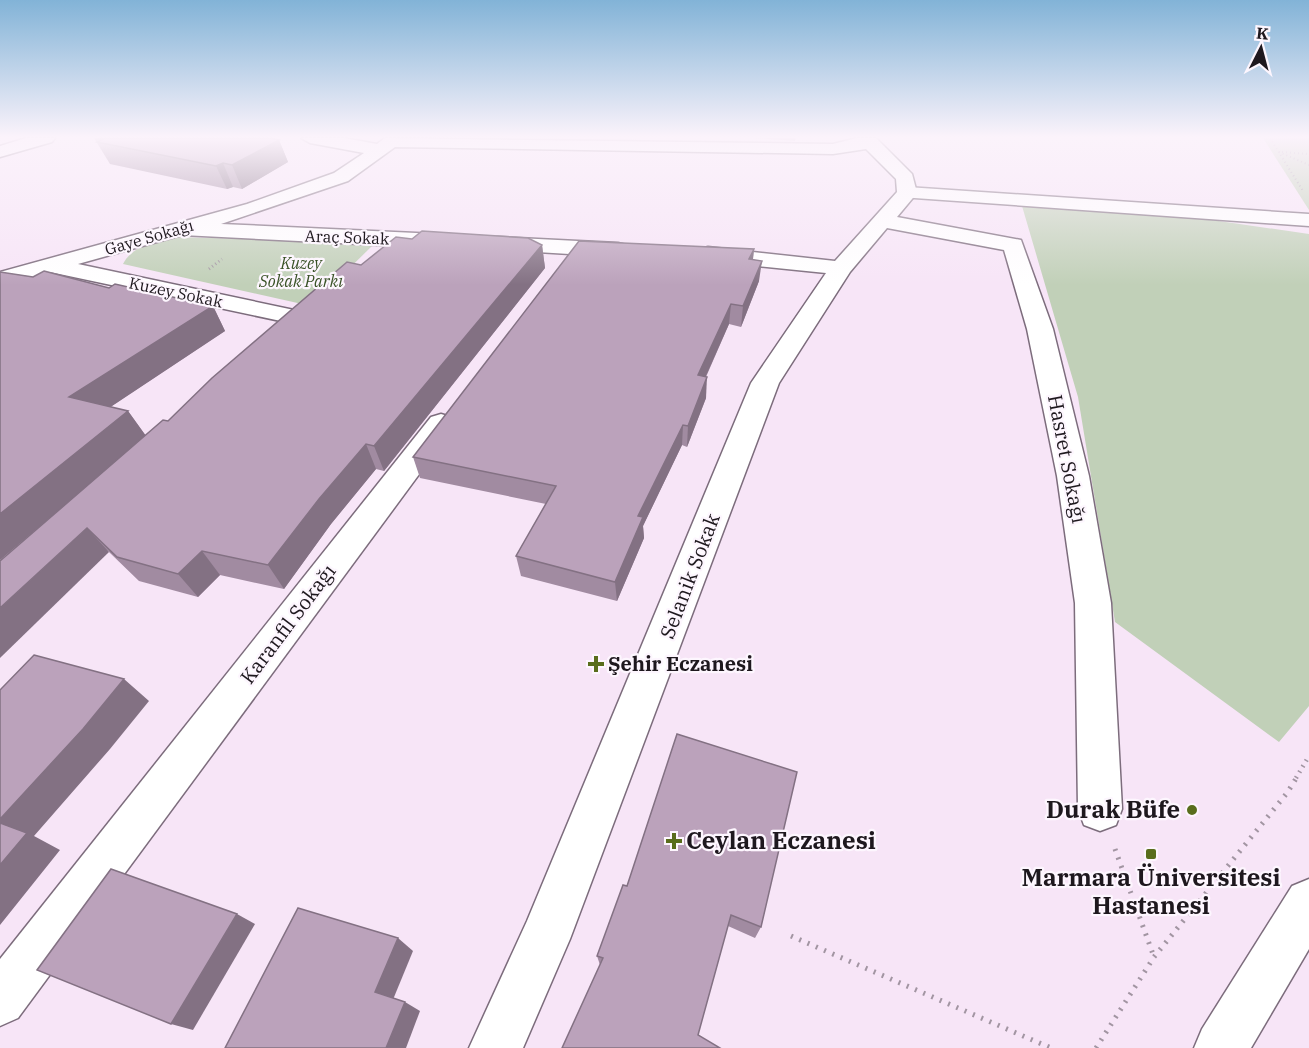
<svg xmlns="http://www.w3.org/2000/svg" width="1309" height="1048" viewBox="0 0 1309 1048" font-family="'IBM Plex Serif',serif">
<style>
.green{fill:#c1d0b8}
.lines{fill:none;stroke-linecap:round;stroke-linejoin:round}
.pedestrian-casing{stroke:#7c6c7c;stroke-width:3}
.minor-casing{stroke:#7c6c7c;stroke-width:3}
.tertiary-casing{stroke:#7c6c7c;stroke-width:3}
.primary-casing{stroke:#7c6c7c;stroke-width:3}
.path-far3{stroke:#a295a2;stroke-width:2;stroke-dasharray:1 3;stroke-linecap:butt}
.path-far2{stroke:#a295a2;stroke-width:3;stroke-dasharray:1 3;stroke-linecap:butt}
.path-far1{stroke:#a295a2;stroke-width:4.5;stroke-dasharray:1.5 5;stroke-linecap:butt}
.path{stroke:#a295a2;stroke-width:5;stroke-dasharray:2 7;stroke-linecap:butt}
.pedestrian{fill:#fff;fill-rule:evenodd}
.minor{fill:#fff;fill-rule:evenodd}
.tertiary{fill:#fff;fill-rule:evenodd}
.primary{fill:#fff;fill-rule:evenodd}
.wall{fill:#a18ba1}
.shaded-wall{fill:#837183}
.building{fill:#bba2bb;stroke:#837183;stroke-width:1.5}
.poi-dot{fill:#596d1c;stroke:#fdf6fe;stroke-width:2}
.labels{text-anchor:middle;stroke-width:4.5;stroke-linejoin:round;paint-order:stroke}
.far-street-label{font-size:16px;fill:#1e181e;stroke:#fdf6fe}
.far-park-label{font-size:16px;font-style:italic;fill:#395226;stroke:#fdf6fe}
.street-label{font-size:20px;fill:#1e181e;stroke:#fdf6fe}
.poi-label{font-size:20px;font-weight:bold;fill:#1e181e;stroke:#fdf6fe;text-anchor:start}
.near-poi-label{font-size:24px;font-weight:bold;fill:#1e181e;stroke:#fdf6fe;text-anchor:end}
</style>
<rect width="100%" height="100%" fill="#f7e5f7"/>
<g class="green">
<path d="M1263,138H1309V210Z"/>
<path d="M1022,206L1212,220L1309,234V706L1279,742L1115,622L1078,397Z"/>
<path d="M175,237L362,242L372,246L311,306L123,264C132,246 157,240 175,237Z"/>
</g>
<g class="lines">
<defs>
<path id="pedestrian" d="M907,187L1309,214V226L900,197L897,193L900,189Z"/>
<g id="minor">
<path d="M301,138H344L377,144L385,138L833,144L857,138H876L912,174L917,193L897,217L1021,240L1053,329L1089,476L1111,603L1122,809L1116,825L1100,831L1084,825L1078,809L1075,603L1057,476L1027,329L1004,250L887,228L850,272L779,383L570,939L523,1048H469L527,921L751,383L826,273L708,261L700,259L697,254L700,249L708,247L835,261L897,192L896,179L866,149L833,154L395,147L348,181L221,224L438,234L446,236L449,241L446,246L438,248L182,235L78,264L313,314L316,319L313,324L304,326L50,272L0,286V272L247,204L334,173L364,153L310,143Z"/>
<path d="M498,237L618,243L626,245L629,250L626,255L618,257L490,249L487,244L490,239Z"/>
<path d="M441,414L451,417L456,424L451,431L18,1018L0,1026V959L431,417Z"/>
</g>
<path id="tertiary" d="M26,138H55L52,142L0,157V146Z"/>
<path id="primary" d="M1309,879V949L1251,1048H1194L1202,1029L1292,886Z"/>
</defs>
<use href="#pedestrian" class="pedestrian-casing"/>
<use href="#minor" class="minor-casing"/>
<use href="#tertiary" class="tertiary-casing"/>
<use href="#primary" class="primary-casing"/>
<g class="path-far3">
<path d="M1270,138L1303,191"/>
<path d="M1279,152L1309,165"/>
<path d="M1282,152L1309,154"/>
</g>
<path class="path-far2" d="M209,269L222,259"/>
<path class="path-far1" d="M1296,778L1309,756"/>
<g class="path">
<path d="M1115,849L1154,957"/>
<path d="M791,936L1051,1048"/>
<path d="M1096,1048L1154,957L1287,793L1297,777"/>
</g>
<use href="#pedestrian" class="pedestrian"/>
<use href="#minor" class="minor"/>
<use href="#tertiary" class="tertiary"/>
<use href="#primary" class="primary"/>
</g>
<g class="wall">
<path d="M94,138H271L279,140L288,162L242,189L233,187L227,189L110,164Z"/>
<path d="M755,138H796L795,141Z"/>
<path d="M412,239L542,245L545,268L384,471L376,469L331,524L284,589L220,575L198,597L139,581L109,552L57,512L0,560V272L109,288L213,306L225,331L110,407L128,411L146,436L168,421L361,265Z"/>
<path d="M754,249L753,259L759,281L741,327L729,324L706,377V398L687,447L682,445L643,526L644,538L617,601L521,576L516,556L546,504L420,478L413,457Z"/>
<path d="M677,734L761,927L755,938L728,926L698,1035L562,1048L600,965L597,956L627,886Z"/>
</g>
<g class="shaded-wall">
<path d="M279,140L288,162L242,189L232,165Z"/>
<path d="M223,163L233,187L227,189L216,166Z"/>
<path d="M542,245L545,268L384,471L374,446Z"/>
<path d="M754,249L752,268L749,259Z"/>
<path d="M762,261L759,281L741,327L743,306Z"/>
<path d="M731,304L729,324L697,396L698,375Z"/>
<path d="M213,306L225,331L88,422L69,397Z"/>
<path d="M707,377L706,398L687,447L688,426Z"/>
<path d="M128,411L146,436L0,560V514Z"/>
<path d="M683,425L682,445L643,526L644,538L617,601L615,582L638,516Z"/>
<path d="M366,444L376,469L331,524L284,589L268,565L319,499Z"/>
<path d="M87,528L109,552L0,658V608Z"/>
<path d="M202,551L220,575L198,597L178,574Z"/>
<path d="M124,679L149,701L110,749L34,836L60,850L0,925V819Z"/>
<path d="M237,914L255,924L193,1030L171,1024Z"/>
<path d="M398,938L413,951L392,1002L375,992Z"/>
<path d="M405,1002L420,1011L406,1048H386Z"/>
</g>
<g class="building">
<path d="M98,138H271L279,140L232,165L223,163L216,166L97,142L103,139Z"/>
<path d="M422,231L528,238L542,245L374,446L366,444L319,499L268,565L202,551L178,574L117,557L87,528L0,608V561L163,420L168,421L212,378L347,262L361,265L396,237L412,239Z"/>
<path d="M579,241L754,249L749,259L762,261L743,306L731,304L698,375L707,377L688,426L683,425L638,516L643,517L615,582L516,556L556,486L413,457Z"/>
<path d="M44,271L109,288L115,284L213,306L69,397L128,411L0,514V272L33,277Z"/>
<path d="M34,655L124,679L83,729L0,819V690Z"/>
<path d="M677,734L797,772L761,927L731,915L698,1035L720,1048H562L603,958L597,956L623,885L627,886Z"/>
<path d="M0,823L27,833L0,865Z"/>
<path d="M111,869L237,914L171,1024L37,970Z"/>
<path d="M298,908L398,938L375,992L405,1002L386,1048H225Z"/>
</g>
<linearGradient id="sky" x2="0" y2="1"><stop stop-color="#82b3d7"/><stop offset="0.48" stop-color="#fbf3fb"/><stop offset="1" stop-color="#fbf3fb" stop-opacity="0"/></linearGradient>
<rect width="1309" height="285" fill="url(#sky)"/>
<g class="poi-dot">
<path d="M593 655h6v6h6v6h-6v6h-6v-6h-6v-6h6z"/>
<circle cx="1192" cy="810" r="6"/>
<path d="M671 832h6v6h6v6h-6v6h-6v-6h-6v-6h6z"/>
<rect x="1145" y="848" width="12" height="12" rx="3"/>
</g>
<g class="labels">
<g class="far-street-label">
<text transform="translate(149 237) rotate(-16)" y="6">Gaye Sokağı</text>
<text transform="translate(347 237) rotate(2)" y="6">Araç Sokak</text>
<text transform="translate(176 292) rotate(12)" y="6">Kuzey Sokak</text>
</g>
<g class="far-park-label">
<text x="301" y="269">Kuzey<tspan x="301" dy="18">Sokak Parkı</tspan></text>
</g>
<g class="street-label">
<text transform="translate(1067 459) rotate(79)" y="7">Hasret Sokağı</text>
<text transform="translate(690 576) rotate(-69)" y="7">Selanik Sokak</text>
<text transform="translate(288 624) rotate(-53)" y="7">Karanfil Sokağı</text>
</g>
<g class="poi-label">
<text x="608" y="671">Şehir Eczanesi</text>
</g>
<g class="near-poi-label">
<text x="1180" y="818">Durak Büfe</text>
<text x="686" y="849" text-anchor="start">Ceylan Eczanesi</text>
<text x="1151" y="886" text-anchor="middle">Marmara Üniversitesi<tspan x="1151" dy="28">Hastanesi</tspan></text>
</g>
</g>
<g transform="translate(1261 48) rotate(6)" stroke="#fdf6fe" stroke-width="4.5" paint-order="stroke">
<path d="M0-4.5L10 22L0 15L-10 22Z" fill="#1e181e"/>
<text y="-9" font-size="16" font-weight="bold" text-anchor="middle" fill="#1e181e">K</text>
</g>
</svg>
